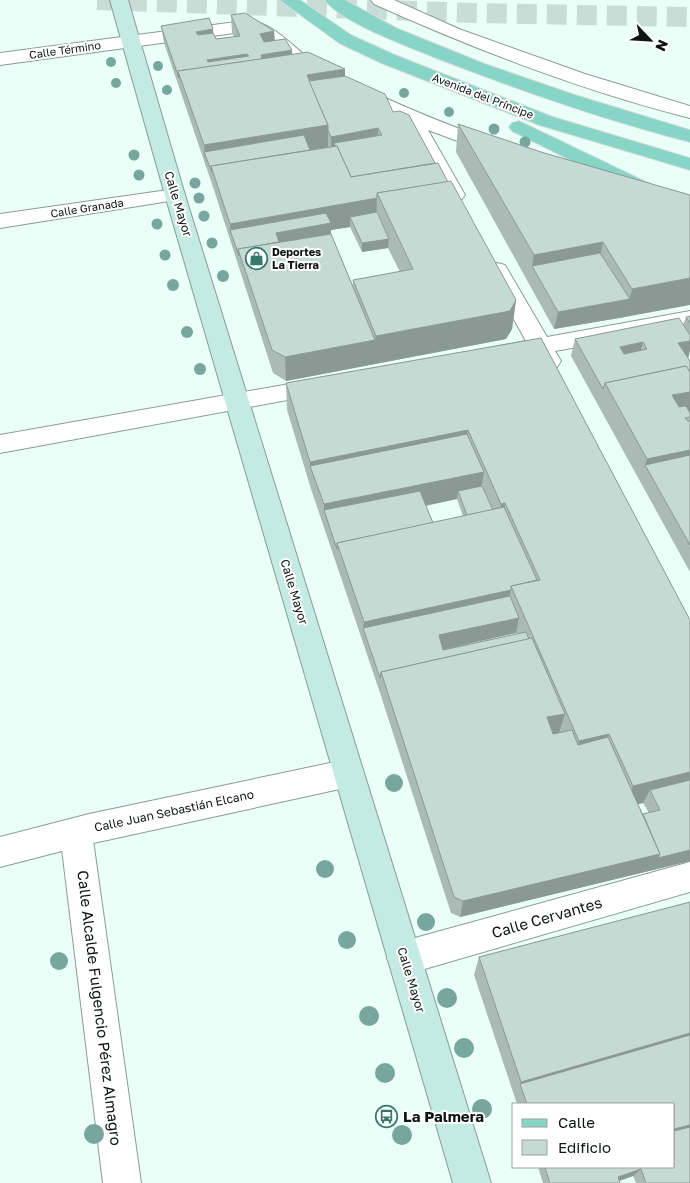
<svg xmlns="http://www.w3.org/2000/svg" width="690" height="1183" viewBox="0 0 690 1183" font-family="'Golos Text',sans-serif">
<style>
.lines{fill:none;stroke-linecap:round;stroke-linejoin:round}
.motorway-tunnel{stroke:#cadcd6;stroke-width:20;stroke-dasharray:20 10;stroke-linecap:butt}
.pedestrian-casing{stroke:#899b97;stroke-width:2}
.minor-casing{stroke:#899b97;stroke-width:2}
.secondary-casing{stroke:#899b97;stroke-width:2}
.primary-casing{stroke:#dddede;stroke-width:2}
.pedestrian{fill:#fff;fill-rule:evenodd}
.minor{fill:#fff;fill-rule:evenodd}
.secondary{fill:#c3eae3;fill-rule:evenodd}
.primary{fill:#87d5c7;fill-rule:evenodd}
.tree{fill:#76a69d}
.wall{fill:#aabbb6;fill-rule:evenodd}
.shaded-wall{fill:#8b9994}
.building{fill:#c6dad4;stroke:#8b9994;fill-rule:evenodd}
.labels{text-anchor:middle;stroke-width:4;stroke-linejoin:round;paint-order:stroke}
.far-street-label{font-size:11px;fill:#0c1311;stroke:#fff}
.far-poi-label{font-size:11px;font-weight:bold;fill:#0c1311;stroke:#fff;text-anchor:start}
.street-label{font-size:12px;fill:#0c1311;stroke:#fff}
.near-street-label{font-size:15px;fill:#0c1311;stroke:#fff}
.near-poi-label{font-size:15px;font-weight:bold;fill:#0c1311;stroke:#fff;text-anchor:start}
</style>
<rect width="100%" height="100%" fill="#ebfff9"/>
<g class="lines">
<path class="motorway-tunnel" d="M97,0L474,13L690,17"/>
<defs>
<path id="pedestrian" d="M76,818L87,823L92,833L141,1183H103L60,833L65,823Z"/>
<g id="minor">
<path d="M371,0H394L459,29L585,74L690,106V118C583,91 474,49 374,4Z"/>
<path d="M251,20C280,27 296,52 320,66C377,97 438,121 499,144L502,148L499,152L492,154L428,130L465,195L462,199L455,201L448,199L402,119L306,73L262,37L249,31L0,65V53Z"/>
<path d="M175,189L182,191L185,195L182,199L0,228V214Z"/>
<path d="M497,263L505,265L547,337L690,311V327L555,351L561,361L557,367L549,369L541,367L534,355L508,360L500,358L496,352L500,346L526,341L486,270L489,265Z"/>
<path d="M323,378L331,380L335,386L331,392L0,453V435Z"/>
<path d="M349,759L360,763L364,773L360,783L349,787L89,844L0,867V837L89,814Z"/>
<path d="M690,862V892L404,975L392,970L387,958L392,946L404,941Z"/>
</g>
<path id="secondary" d="M110,0H128L185,195L491,1183H453L165,195Z"/>
<g id="primary">
<path d="M280,0H300L351,35L395,55L553,117L690,158V170L539,125L381,63L339,43Z"/>
<path d="M325,0H345L396,28L485,64L575,95L690,130V142C604,120 519,90 436,58C410,47 340,22 325,0Z"/>
<path d="M519,121L690,203V217L683,216L512,131L509,127L512,123Z"/>
</g>
</defs>
<use href="#pedestrian" class="pedestrian-casing"/>
<use href="#minor" class="minor-casing"/>
<use href="#secondary" class="secondary-casing"/>
<use href="#primary" class="primary-casing"/>
<use href="#pedestrian" class="pedestrian"/>
<use href="#minor" class="minor"/>
<use href="#secondary" class="secondary"/>
<use href="#primary" class="primary"/>
</g>
<g class="tree">
<circle cx="111" cy="62" r="5"/>
<circle cx="158" cy="66" r="5"/>
<circle cx="116" cy="83" r="5"/>
<circle cx="167" cy="90" r="5"/>
<circle cx="404" cy="93" r="5"/>
<circle cx="449" cy="112" r="5"/>
<circle cx="494" cy="129" r="5.5"/>
<circle cx="525" cy="142" r="5.5"/>
<circle cx="134" cy="155" r="5.5"/>
<circle cx="139" cy="175" r="5.5"/>
<circle cx="195" cy="183" r="5.5"/>
<circle cx="199" cy="198" r="5.5"/>
<circle cx="204" cy="216" r="5.5"/>
<circle cx="157" cy="224" r="5.5"/>
<circle cx="212" cy="243" r="5.5"/>
<circle cx="165" cy="255" r="5.5"/>
<circle cx="223" cy="276" r="6"/>
<circle cx="173" cy="285" r="6"/>
<circle cx="187" cy="332" r="6"/>
<circle cx="200" cy="369" r="6"/>
<circle cx="394" cy="783" r="9"/>
<circle cx="325" cy="869" r="9"/>
<circle cx="426" cy="922" r="9"/>
<circle cx="347" cy="940" r="9"/>
<circle cx="59" cy="961" r="9"/>
<circle cx="447" cy="998" r="10"/>
<circle cx="369" cy="1016" r="10"/>
<circle cx="464" cy="1048" r="10"/>
<circle cx="385" cy="1073" r="10"/>
<circle cx="482" cy="1109" r="10"/>
<circle cx="94" cy="1134" r="10"/>
<circle cx="402" cy="1135" r="10"/>
</g>
<g class="wall">
<path d="M231,15L274,31L275,41L292,54L345,76L393,112L435,163L448,182L516,300L512,329L506,339L286,381L273,373L214,190L164,43L161,26L213,33L216,39L234,37L232,32ZM350,227L362,252L388,248L400,272L353,280V286L331,234V230Z"/>
<path d="M458,124L541,152L690,195L625,317L554,329L456,152Z"/>
<path d="M690,316V351L688,358L690,361V572L571,356L575,339L683,325L686,317Z"/>
<path d="M541,338L690,620V861L460,917L451,913L380,693L311,489L287,410L286,383ZM457,499L463,516L433,523L426,506ZM516,633V634L443,649ZM643,803L649,813L643,814L638,804Z"/>
<path d="M690,902V1183H636L633,1176L620,1181V1183H543L538,1167H674V1104H517L474,975L479,957Z"/>
</g>
<g class="shaded-wall">
<path d="M213,29L214,46L198,49L196,32Z"/>
<path d="M274,31L275,48L261,51L260,34Z"/>
<path d="M292,50L293,67L186,94L207,60L247,54L248,68L261,55Z"/>
<path d="M345,69V93L314,98L307,75Z"/>
<path d="M328,125V149L211,169L204,152L206,169L204,145Z"/>
<path d="M378,128V146L334,143V154L331,155V137Z"/>
<path d="M377,198L376,222L350,217V227L331,230V241L282,249L230,230V224Z"/>
<path d="M389,239L388,248L362,252V243Z"/>
<path d="M603,242L597,270L532,266L534,255Z"/>
<path d="M690,278V305L625,317L632,289Z"/>
<path d="M630,299L625,317L554,329L558,312Z"/>
<path d="M516,300L512,329L506,339L286,381L285,357L375,340L376,336Z"/>
<path d="M690,341V351L688,358L678,343Z"/>
<path d="M643,342L638,360L616,365L620,347Z"/>
<path d="M690,392V414L665,419L672,395Z"/>
<path d="M468,430L464,457L310,466V462Z"/>
<path d="M690,450V471L645,465L647,459Z"/>
<path d="M484,472L480,495L458,491L457,499L329,525L324,510V504Z"/>
<path d="M505,503L501,530L497,531L501,504Z"/>
<path d="M511,590L507,611L363,628L364,622Z"/>
<path d="M519,618L516,633L437,651L439,635Z"/>
<path d="M565,714L559,733L542,737L547,717Z"/>
<path d="M609,734L601,757L572,764L579,741Z"/>
<path d="M690,772V792L650,790L643,803L623,808L633,786Z"/>
<path d="M690,850V861L460,917L463,901L660,854Z"/>
<path d="M690,1033V1045L520,1084L521,1082Z"/>
<path d="M690,1125V1132L674,1137V1129Z"/>
<path d="M641,1169L633,1176L612,1183L618,1177Z"/>
</g>
<g class="building">
<path d="M245,13L274,31L260,34L264,42L285,39L292,50L261,55L262,59L178,71L179,78L161,26L209,18L213,29L196,32L198,35L213,33L216,39L240,36L231,15ZM247,54L249,56L208,62L207,60Z"/>
<path d="M308,52L345,69L307,75L328,125L204,145L178,71Z"/>
<path d="M345,76L385,94L393,112L400,111L409,115L435,163L351,177L337,146H335L334,143L382,135L378,128L331,137L328,130V125L309,81Z"/>
<path d="M458,124L541,152L690,195V278L632,289L603,242L534,255Z"/>
<path d="M304,135L310,150L211,166L212,172L204,152Z"/>
<path d="M337,146L351,177L438,163L448,182L377,193V198L230,224L211,166Z"/>
<path d="M451,181L516,300L510,311L376,336L353,280L413,269L377,193Z"/>
<path d="M377,212L389,239L362,243L350,217Z"/>
<path d="M326,213L331,223L276,233L279,242L238,249L239,256L230,230Z"/>
<path d="M331,234L375,340L285,357L272,350L238,249Z"/>
<path d="M600,253L630,299L558,312L532,266Z"/>
<path d="M690,316V323L686,317Z"/>
<path d="M679,318L690,335V341L678,343L690,361V371H689L686,366L605,383L603,389L575,339ZM643,342L647,349L624,354L620,347Z"/>
<path d="M541,338L690,620V772L633,786L609,734L579,741L511,586L540,580L505,503L501,504L468,430L310,462L286,383Z"/>
<path d="M686,366L690,372V392L672,395L679,407L686,406L690,413V417L685,418L688,421H690V450L647,459L605,383Z"/>
<path d="M467,434L484,472L324,504L310,466Z"/>
<path d="M690,455V545L645,465Z"/>
<path d="M482,486L493,510L467,515L458,491Z"/>
<path d="M420,491L433,523L337,543V549L324,510Z"/>
<path d="M504,507L537,580L511,586V590L364,622L337,543Z"/>
<path d="M510,596L519,618L439,635L443,650L526,632L529,639L381,672L380,678L363,628Z"/>
<path d="M532,638L565,714L547,717L553,734L572,730L578,745L608,737L660,854L463,901L454,897L381,672Z"/>
<path d="M690,780V850L658,858L660,854L643,814L660,810L650,790Z"/>
<path d="M690,902V1033L521,1082L479,957Z"/>
<path d="M690,1035V1125L674,1129V1104H527L520,1084Z"/>
<path d="M690,1127V1183H646L641,1169L618,1177L620,1183H550L545,1168L550,1167H674V1131Z"/>
</g>
<defs>
<symbol id="shop-ring" viewBox="-11 -11 22 22"><circle r="9.5" fill="#fff" stroke="#35796b" stroke-width="1.5"/><path d="M-5-2.5h2.3a2.7 3.5 0 0 1 5.4 0H5L5.5 6h-11ZM-1.5-2.5h3a1.5 2.3 0 0 0-3 0Z" fill="#35796b"/></symbol>
<symbol id="bus-ring" viewBox="-11 -11 22 22"><circle r="9.5" fill="#fff" stroke="#35796b" stroke-width="1.5"/><path d="M-5-6H5V4H4V6H2V4H-2V6H-4V4H-5ZM-3.5-4V0h7V-4ZM-3.5 1.2v1.5H-2V1.2ZM2 1.2v1.5H3.5V1.2Z" fill="#35796b"/></symbol>
</defs>
<g fill-rule="evenodd">
<use href="#shop-ring" x="244" y="246" width="25" height="25"/>
<use href="#bus-ring" x="374" y="1104" width="25" height="25"/>
</g>
<g class="labels">
<g class="far-street-label">
<text transform="translate(65 50) rotate(-8)" y="4">Calle Término</text>
<text transform="translate(483 96) rotate(21)" y="4">Avenida del Príncipe</text>
<text transform="translate(87 208) rotate(-9)" y="4">Calle Granada</text>
</g>
<g class="far-poi-label">
<text x="272" y="256">Deportes<tspan x="272" dy="13">La Tierra</tspan></text>
</g>
<g class="street-label">
<text transform="translate(178 204) rotate(73)" y="4">Calle Mayor</text>
<text transform="translate(294 592) rotate(73)" y="4">Calle Mayor</text>
<text transform="translate(174 811) rotate(-12)" y="4">Calle Juan Sebastián Elcano</text>
<text transform="translate(411 980) rotate(73)" y="4">Calle Mayor</text>
</g>
<g class="near-street-label">
<text transform="translate(547 918) rotate(-16)" y="5">Calle Cervantes</text>
<text transform="translate(99 1008) rotate(83)" y="5">Calle Alcalde Fulgencio Pérez Almagro</text>
</g>
<g class="near-poi-label">
<text x="403" y="1122">La Palmera</text>
</g>
</g>
<rect x="512" y="1103" width="162" height="65" fill="#ffffff" stroke="#9ea1a0"/>
<rect x="522" y="1119" width="25" height="8" fill="#87d5c7" stroke="#9ea1a0"/>
<text x="558" y="1128" font-size="15" fill="#0c1311">Calle</text>
<rect x="522" y="1140" width="25" height="15" fill="#c6dad4" stroke="#9ea1a0"/>
<text x="558" y="1153" font-size="15" fill="#0c1311">Edificio</text>
<g transform="translate(650 40) rotate(115)" stroke="#ffffff" stroke-width="4" paint-order="stroke">
<path d="M0-4L9 19L0 12L-9 19Z" fill="#0c1311"/>
<text y="-8" font-size="14" font-weight="bold" text-anchor="middle" fill="#0c1311">N</text>
</g>
</svg>
